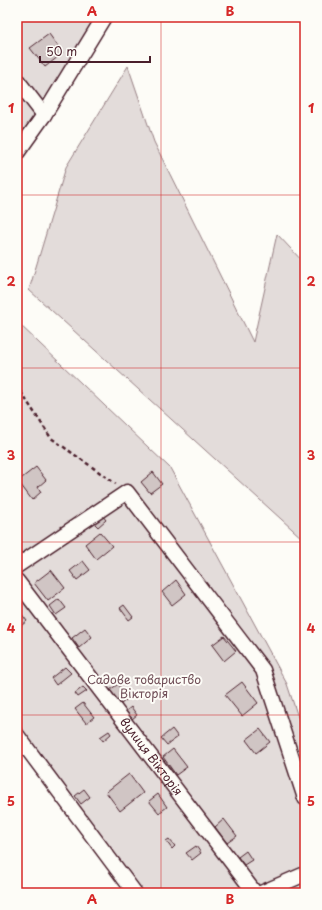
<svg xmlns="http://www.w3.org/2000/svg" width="322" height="910" viewBox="0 0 322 910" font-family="'Playpen Sans',sans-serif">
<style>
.green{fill:#e3dcda;stroke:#967e82}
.building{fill:#d0c5c4;stroke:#4a1f2b}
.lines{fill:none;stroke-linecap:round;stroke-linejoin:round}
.street-casing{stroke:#4a1f2b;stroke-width:17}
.path{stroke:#4a1f2b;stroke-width:2.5;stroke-dasharray:4 3;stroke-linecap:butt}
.street{stroke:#fdfcf7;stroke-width:14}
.grid{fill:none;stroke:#d62828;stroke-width:1;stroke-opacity:0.55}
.labels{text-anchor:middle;stroke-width:4;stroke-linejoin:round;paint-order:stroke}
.park-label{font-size:12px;fill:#704e57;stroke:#fdfcf7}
.street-label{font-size:12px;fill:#4a1f2b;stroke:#fdfcf7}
.neatline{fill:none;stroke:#d62828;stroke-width:1.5}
.grid-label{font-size:13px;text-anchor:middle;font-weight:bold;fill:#d62828}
</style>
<rect width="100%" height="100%" fill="#fdfcf7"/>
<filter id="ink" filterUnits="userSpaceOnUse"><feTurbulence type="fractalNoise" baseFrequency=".025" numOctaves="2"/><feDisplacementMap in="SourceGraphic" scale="8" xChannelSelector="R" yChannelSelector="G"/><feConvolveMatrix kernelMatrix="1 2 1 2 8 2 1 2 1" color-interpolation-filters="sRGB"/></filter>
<g filter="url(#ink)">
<g class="green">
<path d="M17,17H109L17,162Z"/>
<path d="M128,66L154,142L253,342L277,234L305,264V539H303L29,290L66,167Z"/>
<path d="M17,322L170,468L287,684L305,738V893H143L17,730Z"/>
</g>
<g class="building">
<path d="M49,34L63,53L45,67L30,48Z"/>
<path d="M36,467L46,480L38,487L41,492L32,500L18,481Z"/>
<path d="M153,472L162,484L150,493L141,482Z"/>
<path d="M102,515L106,520L98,527L93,522Z"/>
<path d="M100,532L112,546L96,559L85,544Z"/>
<path d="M83,561L90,570L77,580L70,571Z"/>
<path d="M51,570L65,588L48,601L34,583Z"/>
<path d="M176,580L186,594L172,605L162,592Z"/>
<path d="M59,599L66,608L56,615L50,606Z"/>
<path d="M124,605L133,617L129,620L120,608Z"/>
<path d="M17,608L27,621L17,629Z"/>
<path d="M85,628L92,637L79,648L72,638Z"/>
<path d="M224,636L236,651L224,661L212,645Z"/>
<path d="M65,667L71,673L56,685L51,678Z"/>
<path d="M242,682L258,703L242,716L225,695Z"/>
<path d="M118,684L129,698L121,704L110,690Z"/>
<path d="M83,687L87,691L78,697L75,693Z"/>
<path d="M83,703L94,717L86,723L75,709Z"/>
<path d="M131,707L137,715L132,719L126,711Z"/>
<path d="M172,729L178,737L167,745L161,738Z"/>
<path d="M260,729L270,742L256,753L246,740Z"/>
<path d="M109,731L111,734L103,741L100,737Z"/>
<path d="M173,749L187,767L176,775L163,757Z"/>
<path d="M129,774L143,793L120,811L106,792Z"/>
<path d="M84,789L90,797L81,804L75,796Z"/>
<path d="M158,794L167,807L159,813L149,801Z"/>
<path d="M224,819L237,836L227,843L215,827Z"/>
<path d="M169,839L175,846L172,849L166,841Z"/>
<path d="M196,846L201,853L192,860L186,853Z"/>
<path d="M246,851L252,860L244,865L238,857Z"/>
</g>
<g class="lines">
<defs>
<g id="street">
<path d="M17,80L44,115"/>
<path d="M17,153L44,115L104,17"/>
<path d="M17,566L127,492L263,670L305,798"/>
<path id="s1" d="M17,581L255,893"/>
<path d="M17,735L135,893"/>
<path d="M261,893L305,874"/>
</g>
</defs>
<use href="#street" class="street-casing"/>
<path class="path" d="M17,386L51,438L116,484"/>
<use href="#street" class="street"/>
</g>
</g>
<path class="grid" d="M161,17V893M17,195H305M17,368H305M17,542H305M17,715H305"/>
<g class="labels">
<g class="park-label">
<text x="144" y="684">Садове товариство<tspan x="144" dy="14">Вікторія</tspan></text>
</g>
<g class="street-label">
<text dy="4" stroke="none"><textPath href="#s1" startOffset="221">вулиця Вікторія</textPath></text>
</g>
</g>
<rect width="322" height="910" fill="none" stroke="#fdfcf7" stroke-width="44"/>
<path d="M40 56v6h110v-6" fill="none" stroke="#4a1f2b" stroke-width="2"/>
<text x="46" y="56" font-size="12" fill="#4a1f2b" stroke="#fdfcf7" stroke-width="3" paint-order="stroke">50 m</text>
<rect x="22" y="22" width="278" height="866" class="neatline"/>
<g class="grid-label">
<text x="92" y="16">A</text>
<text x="230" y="16">B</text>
<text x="11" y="113">1</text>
<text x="311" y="113">1</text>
<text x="11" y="286">2</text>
<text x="311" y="286">2</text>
<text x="11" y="460">3</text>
<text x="311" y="460">3</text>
<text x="11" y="633">4</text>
<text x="311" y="633">4</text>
<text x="11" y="806">5</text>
<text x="311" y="806">5</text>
<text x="92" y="904">A</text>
<text x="230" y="904">B</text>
</g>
</svg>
